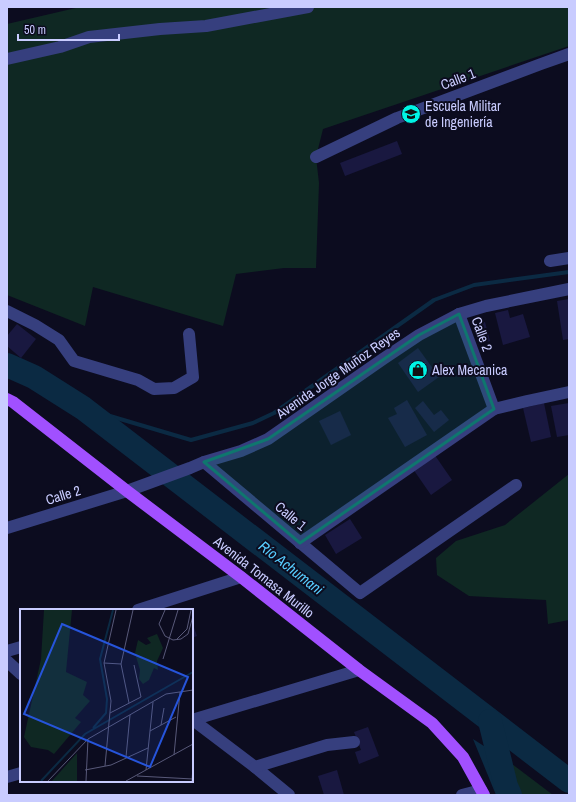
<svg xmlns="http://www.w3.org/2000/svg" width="576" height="802" viewBox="0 0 576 802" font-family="'Archivo Narrow',sans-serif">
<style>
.green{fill:#0f2823}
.water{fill:#0b2a43}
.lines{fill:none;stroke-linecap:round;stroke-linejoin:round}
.stream{stroke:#0b2a43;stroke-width:4}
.river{stroke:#0b2a43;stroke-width:24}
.building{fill:#191840}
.minor{stroke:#363f7e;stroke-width:12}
.major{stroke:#a150ff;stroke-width:12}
.marked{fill:#0f766e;fill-opacity:0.2;stroke:#0f766e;stroke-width:3;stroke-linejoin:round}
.labels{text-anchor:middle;stroke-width:4;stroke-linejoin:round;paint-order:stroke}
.street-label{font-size:14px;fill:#c9ccff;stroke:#0c0c1f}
.poi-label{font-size:14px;fill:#c9ccff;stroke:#0c0c1f;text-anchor:start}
.water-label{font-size:15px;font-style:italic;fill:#57cdff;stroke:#0c0c1f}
.inset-river{fill:none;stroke:#0b2a43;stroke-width:2}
.inset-road{fill:none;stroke:#585979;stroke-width:1}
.view{fill:#2654da;fill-opacity:0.15;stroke:#2654da;stroke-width:2}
.inset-edge{fill:none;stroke:#c9ccff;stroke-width:2}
</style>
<rect width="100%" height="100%" fill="#0c0c1f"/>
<g class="green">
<path d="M80,7H569V46L323,129L316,157L319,183L316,268H284L236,274L223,326L93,287L85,326L7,295V24Z"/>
<path d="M569,474V620L548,624L546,600L469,596L437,575L436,558L456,541L505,525Z"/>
<path d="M512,764L553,795H522L513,776Z"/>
</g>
<path class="water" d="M473,739L512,764L513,776L522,795H496Z"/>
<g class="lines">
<path class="stream" d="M83,408L191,440L253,423L274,413L434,300L474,285L569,272"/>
<g class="river">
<path d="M7,365L34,377L83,408L569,781"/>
<path d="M490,721L506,786L510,795"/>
</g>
</g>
<g class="building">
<path d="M397,141L402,154L345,176L340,163Z"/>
<path d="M569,299V339L563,340L557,301Z"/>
<path d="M508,310L510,318L523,314L530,337L503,345L495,313Z"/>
<path d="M485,322L490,341L479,343L474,325Z"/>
<path d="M17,324L36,339L21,358L7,346V336Z"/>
<path d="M418,348L439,377L418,392L398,363Z"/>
<path d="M407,400L427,435L405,447L388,418L397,414L394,408Z"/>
<path d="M423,401L434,415L441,410L449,420L434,432L415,408Z"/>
<path d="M544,403L551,437L531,442L523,408Z"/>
<path d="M569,403V435L557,437L551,406Z"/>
<path d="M340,411L351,435L331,445L319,421Z"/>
<path d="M434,454L452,480L431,495L413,469Z"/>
<path d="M350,519L362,538L336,554L325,535Z"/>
<path d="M192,622L197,636L192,638Z"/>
<path d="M368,727L379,756L359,764L355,752L361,750L354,732Z"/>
<path d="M337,770L344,795H324L318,776Z"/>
</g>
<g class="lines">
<g class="minor">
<path d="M7,59L60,47L89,37L160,29L206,26L308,7"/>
<path d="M316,157L397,118L541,64L569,54"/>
<path d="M550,261L569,258"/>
<path d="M7,311L35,325L59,340L74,361L138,380L154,389L174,388L193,377L189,334"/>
<path d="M459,314L494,409"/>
<path d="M204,462L360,593L516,485"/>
<path d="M7,528L127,491L190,468L204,462L241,451L268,439L383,359L419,335L459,314L486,306L569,289"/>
<path d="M300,543L494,409L527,401L569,392"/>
<path d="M138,610L241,577"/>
<path d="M7,651L21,647"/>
<path d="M7,661L21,674"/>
<path d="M192,720L359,670"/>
<path d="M193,720L255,767L289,795"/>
<path d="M255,767L327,745L354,742"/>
<path d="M7,777L21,773"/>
<path d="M462,795L481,790"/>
</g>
<path class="major" d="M7,399L13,402L127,491L241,577L359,670L432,723L463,757L484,795"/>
</g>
<path class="marked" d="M459,314L494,409L300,543L204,462L268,439L419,335Z"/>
<defs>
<symbol id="university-disc" viewBox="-11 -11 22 22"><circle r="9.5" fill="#00f4e5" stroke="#0c0c1f"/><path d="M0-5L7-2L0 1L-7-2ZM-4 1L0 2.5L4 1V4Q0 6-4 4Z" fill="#111"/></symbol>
<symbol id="shop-disc" viewBox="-11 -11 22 22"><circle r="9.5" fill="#00f4e5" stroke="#0c0c1f"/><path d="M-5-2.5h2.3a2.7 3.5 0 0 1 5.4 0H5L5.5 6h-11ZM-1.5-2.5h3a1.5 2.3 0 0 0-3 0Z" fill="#111"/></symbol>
</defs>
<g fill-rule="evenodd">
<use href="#university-disc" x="400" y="103" width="22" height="22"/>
<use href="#shop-disc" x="407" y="359" width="22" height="22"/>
</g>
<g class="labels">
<g class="street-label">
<text transform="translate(458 79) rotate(-21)" y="5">Calle 1</text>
<text transform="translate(482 334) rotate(70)" y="5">Calle 2</text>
<text transform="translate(338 373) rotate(-35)" y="5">Avenida Jorge Muñoz Reyes</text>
<text transform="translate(63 495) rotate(-17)" y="5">Calle 2</text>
<text transform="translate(291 516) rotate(40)" y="5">Calle 1</text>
<text transform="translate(264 577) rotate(38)" y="5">Avenida Tomasa Murillo</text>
</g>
<g class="poi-label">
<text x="425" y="111">Escuela Militar<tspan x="425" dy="16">de Ingeniería</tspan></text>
<text x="432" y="375">Alex Mecanica</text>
</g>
<g class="water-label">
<text transform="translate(291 568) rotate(38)" y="5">Río Achumani</text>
</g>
</g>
<g transform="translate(20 609)">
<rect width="173" height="173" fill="#0c0c1f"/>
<path d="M24,1H52L46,63L67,73L63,86L70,92L55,109L61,113L34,145L28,141L11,138L4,128L21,50ZM137,25L143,39L137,52L138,61L134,59L129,71L123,75L119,70L120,61L115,44L118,31L126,36L131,34L127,29ZM57,144V172H32Z" fill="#0f2823"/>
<path class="inset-river" d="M73,119L86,104L87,90L80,50L93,1M21,172L65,125L173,63"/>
<path class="inset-road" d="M145,1L139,15L145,27L153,31L161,30L168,25L173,7M157,30L167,20L171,1M143,50L158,1M84,54L101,55M109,94L101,55L113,1M90,104L121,88L114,56M141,116L144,99M130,122L156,108M154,146L160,83M106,148L110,106M85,157L91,92L84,54L96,1M65,161L91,156L128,139M126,161L133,93M117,167L173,170M28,172L68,130L146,85L173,81M66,172L68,130M106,172L173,135M172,172L173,157"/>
<path class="view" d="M42,15L168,68L130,158L4,105Z"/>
<rect width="173" height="173" class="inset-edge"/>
</g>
<rect width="576" height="802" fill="none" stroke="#c9ccff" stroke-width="16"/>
<path d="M18 34v6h101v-6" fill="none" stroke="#c9ccff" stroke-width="2"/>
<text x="24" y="34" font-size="12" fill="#c9ccff" stroke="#0c0c1f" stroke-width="3" paint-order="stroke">50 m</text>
</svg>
